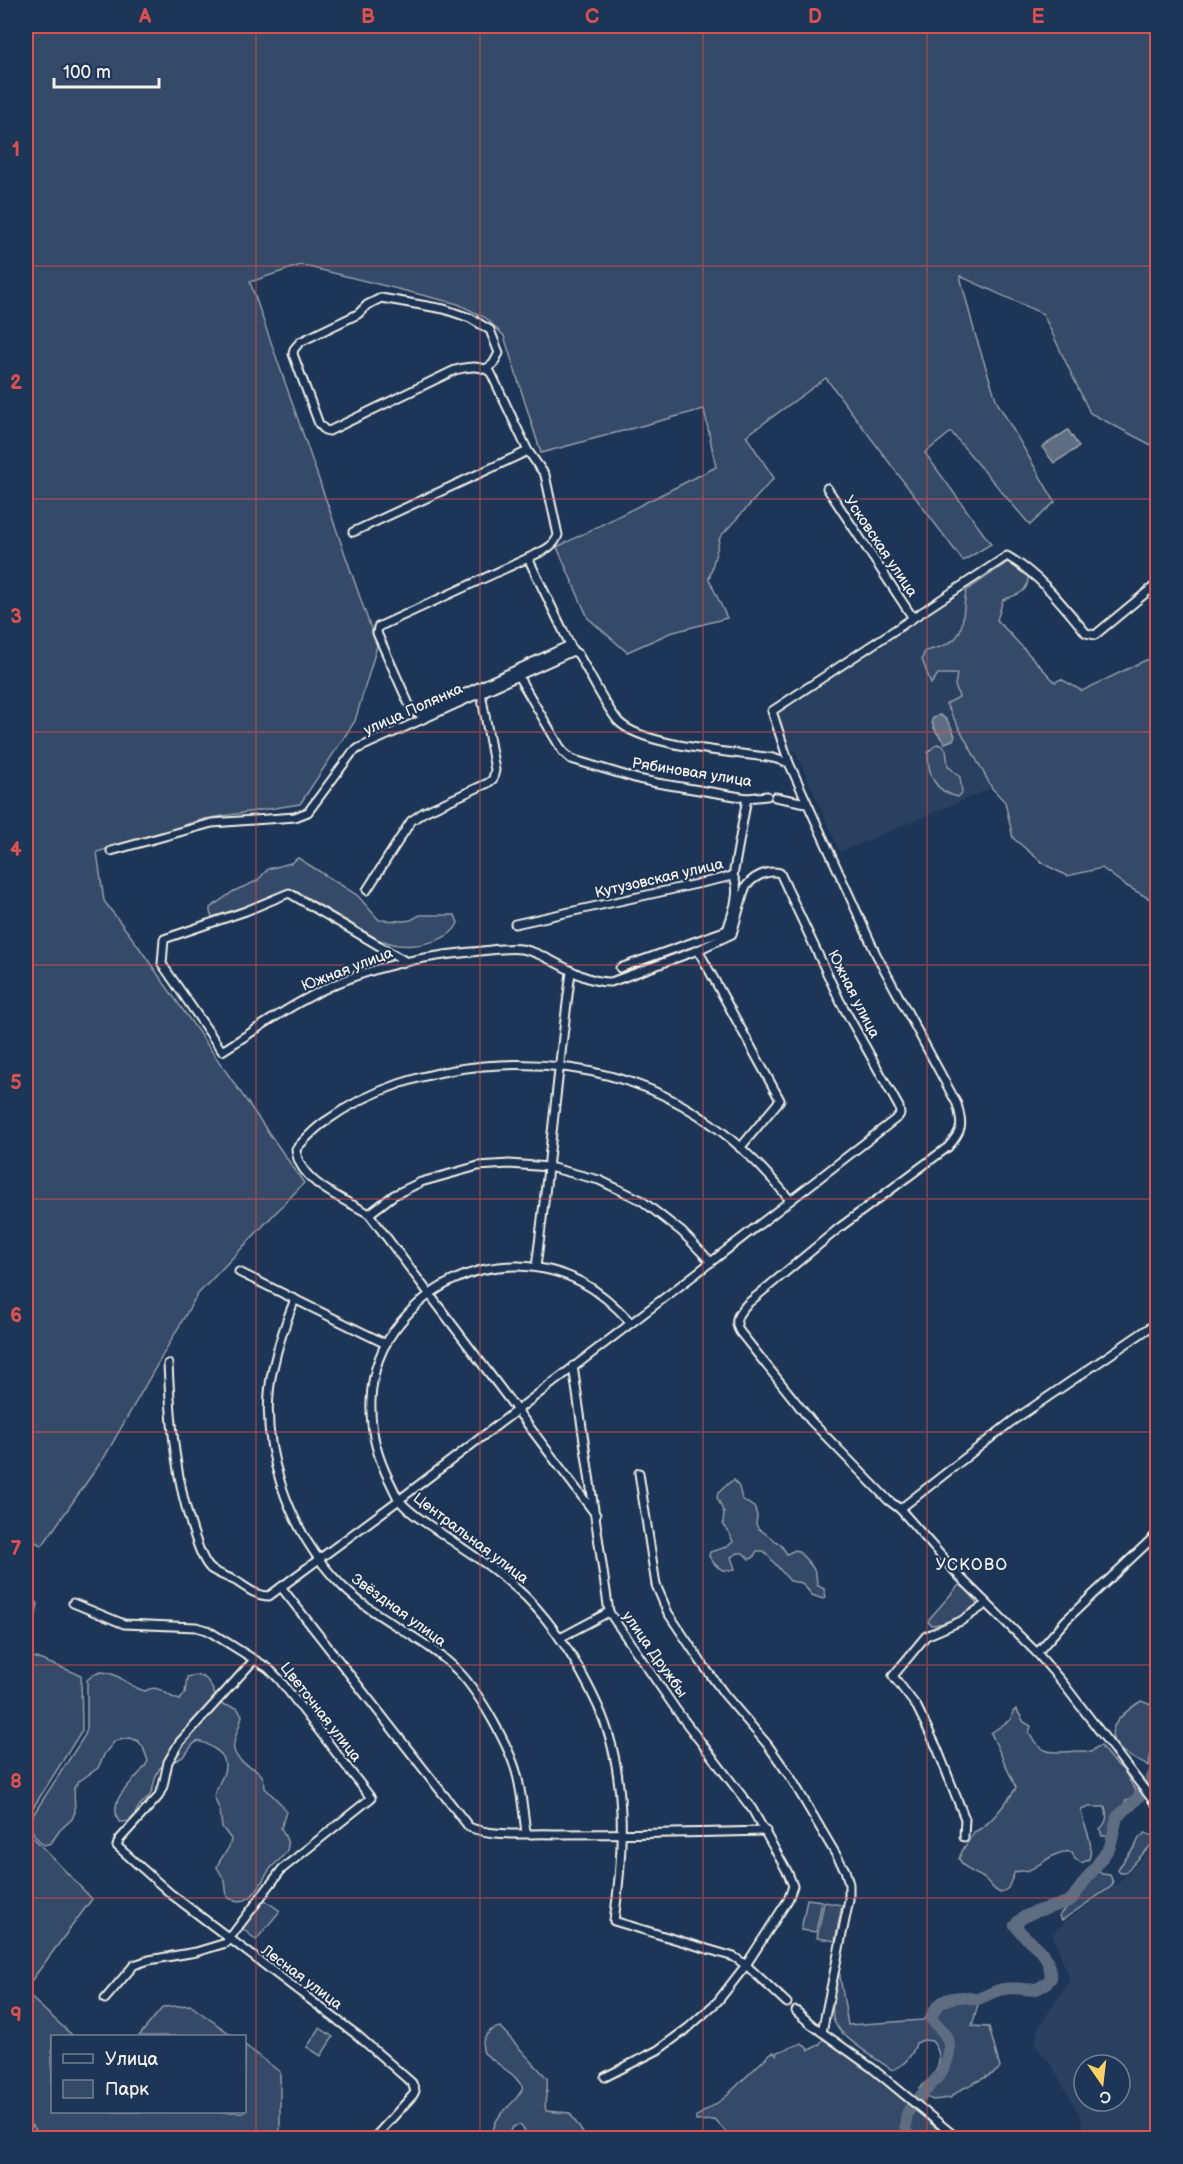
<svg xmlns="http://www.w3.org/2000/svg" width="1183" height="2164" viewBox="0 0 1183 2164" font-family="'Balsamiq Sans',sans-serif">
<style>
.built{fill:#2a4060;fill-rule:evenodd}
.green{fill:#354a67;stroke:#949ea8;stroke-width:1.5}
.water{fill:#5e6d82;stroke:#9aa2ab;stroke-width:1.5}
.lines{fill:none;stroke-linecap:round;stroke-linejoin:round}
.river{stroke:#5e6d82;stroke-width:12}
.street-casing{stroke:#f4f1e8;stroke-width:11}
.street{stroke:#1d3557;stroke-width:7}
.grid{fill:none;stroke:#dc504e;stroke-width:1.5;stroke-opacity:0.55}
.labels{text-anchor:middle;stroke-width:4.5;stroke-linejoin:round;paint-order:stroke}
.street-label{font-size:15px;fill:#f4f1e8;stroke:#1d3557}
.neighbourhood-label{font-size:16px;letter-spacing:1.5px;fill:#f4f1e8;stroke:#1d3557}
.neatline{fill:none;stroke:#dc504e;stroke-width:2}
.grid-label{font-size:20px;text-anchor:middle;font-weight:bold;fill:#dc504e}
</style>
<rect width="100%" height="100%" fill="#1d3557"/>
<filter id="ink" filterUnits="userSpaceOnUse"><feTurbulence type="fractalNoise" baseFrequency=".0167" numOctaves="2"/><feDisplacementMap in="SourceGraphic" scale="12" xChannelSelector="R" yChannelSelector="G"/><feConvolveMatrix kernelMatrix="1 2 1 2 8 2 1 2 1" color-interpolation-filters="sRGB"/></filter>
<g filter="url(#ink)">
<g class="built">
<path d="M962,590L1009,739L992,788L840,852L795,750L789,752L776,714L778,711Z"/>
<path d="M1152,1848L1158,1851L1157,2138H1086L1079,2114L1052,2066L1035,2046L1038,2028L1070,1979L1052,1933L1090,1902L1117,1884ZM1084,2065H1120V2101H1084Z"/>
</g>
<g class="green">
<path d="M26,26H1158L1157,448L1090,413L1043,314L960,276L975,334L997,402L1055,502L1030,525L951,432L925,453L991,544L963,561L826,378L746,436L774,478L720,537L709,579L727,618L670,633L627,652L588,618L557,547L716,467L704,409L541,453L504,336L486,318L458,304L301,265L250,282L377,646L355,721L300,804L204,819L97,852L104,901L136,943L304,1183L197,1295L105,1456L42,1546L26,1536Z"/>
<path d="M1008,562L1028,577C1029,593 1016,595 1003,600L997,620L1055,682L1061,679L1082,691L1146,660L1157,658V903L1125,885L1102,868L1067,876L1044,864L1013,838L1005,802L992,788L946,704L959,697L955,685L957,674H938L931,684L922,659L925,651C969,642 960,628 966,591Z"/>
<path d="M937,744L943,746L946,750L948,766L960,777L962,793L958,797C934,791 928,776 928,752Z"/>
<path d="M298,858L357,895L379,920L404,921L411,920L420,915H455L458,923C450,942 417,947 397,945C391,944 385,941 379,940L296,891L288,890L229,912L212,917L210,912V908L234,891L257,881L268,869L291,863Z"/>
<path d="M734,1480L739,1487L742,1499L755,1508L757,1516L756,1524L758,1528L781,1545L787,1554L795,1550L798,1551C810,1564 817,1568 817,1585L824,1589L826,1597L823,1599L812,1595L802,1583L790,1581L764,1551H757L753,1558L749,1559L743,1553H738L731,1557L735,1569C722,1574 715,1566 709,1556L710,1552L726,1547L733,1542L730,1534L723,1524L724,1513L717,1497L718,1493L730,1482Z"/>
<path d="M959,1585C966,1587 975,1598 977,1605C968,1616 945,1624 931,1625L928,1622L930,1618Z"/>
<path d="M26,1588L38,1604L28,1655L81,1675L82,1730L26,1819Z"/>
<path d="M101,1672C119,1672 128,1687 145,1691C161,1682 166,1698 180,1700L185,1693L187,1677C212,1670 210,1690 220,1704L237,1708L242,1715C241,1726 230,1743 235,1753C243,1771 264,1763 265,1788L282,1805L286,1812L281,1828C284,1835 290,1843 287,1850C284,1857 276,1862 271,1868C258,1884 253,1911 227,1897L225,1881L217,1867C220,1856 230,1852 231,1839L222,1827L220,1811L214,1796C216,1786 225,1777 225,1766C225,1757 221,1753 213,1748C190,1732 194,1750 181,1758C174,1762 165,1762 160,1768C153,1777 155,1790 148,1798C148,1799 142,1803 141,1804C132,1814 137,1823 119,1822C105,1795 139,1781 148,1761L143,1747L138,1741L130,1738L115,1741L105,1753L98,1768L78,1782L74,1788L75,1812L72,1819L60,1830L51,1843L44,1845C35,1837 29,1830 31,1818L85,1735L87,1728V1680L93,1675Z"/>
<path d="M1141,1701L1157,1707V1736L1150,1758L1149,1766C1104,1747 1099,1728 1141,1701Z"/>
<path d="M1016,1709L1024,1722L1031,1726L1029,1733C1045,1764 1066,1747 1091,1752L1097,1747L1101,1746C1109,1757 1112,1760 1122,1769C1127,1773 1130,1784 1136,1790L1134,1798L1126,1800L1110,1836H1102L1100,1829C1107,1822 1108,1817 1105,1807H1089L1081,1810C1083,1826 1095,1841 1089,1859L1082,1863L1075,1859L1072,1852C1055,1849 1042,1865 1029,1870C1025,1871 1019,1871 1015,1872L1008,1888L1001,1893C990,1889 991,1882 982,1877C972,1872 966,1870 959,1859C962,1848 969,1842 974,1832C990,1826 1006,1803 1016,1788L991,1733L1011,1719L1013,1712Z"/>
<path d="M26,1830L92,1899L26,1988Z"/>
<path d="M1145,1833L1156,1837V1840L1125,1873H1120L1118,1870L1120,1866L1136,1845L1139,1838Z"/>
<path d="M1099,1871L1102,1874L1110,1875L1113,1882L1112,1886L1062,1920L1059,1916L1061,1913L1085,1889L1088,1882Z"/>
<path d="M807,1899L822,1901L816,1932L801,1930Z"/>
<path d="M265,1900L280,1911L256,1940L242,1928Z"/>
<path d="M824,1902L842,1905L835,1941L817,1938Z"/>
<path d="M839,1970L848,2025L923,2020L948,2001H979L972,2026L989,2027L1000,2068L994,2073L960,2090L950,2098L933,2100L922,2095L919,2088C936,2076 947,2059 932,2041L923,2040L916,2043C913,2055 904,2066 892,2070C877,2059 837,2036 833,2018C831,2009 836,1981 837,1971Z"/>
<path d="M26,1993L73,2036H52V2112H244L245,2045L280,2072V2138H39L36,2130L26,2120Z"/>
<path d="M190,2005L233,2036H139L163,2007Z"/>
<path d="M500,2027L547,2078C549,2090 543,2099 546,2111L570,2113L586,2138H531L520,2125L513,2127L508,2138H493C491,2112 516,2107 523,2087L514,2076L484,2053C479,2040 488,2029 500,2027Z"/>
<path d="M320,2028L333,2037L321,2056L307,2047Z"/>
<path d="M823,2039L863,2066L948,2138H728L725,2131L715,2120L696,2121V2117L723,2099L771,2053L774,2052L777,2055L778,2052L802,2043L809,2050L819,2045Z"/>
</g>
<g class="water">
<path d="M1068,430L1079,447L1054,463L1042,447Z"/>
<path d="M939,715C947,717 952,728 955,736L953,740L945,743C940,737 931,727 932,719Z"/>
</g>
<g class="lines">
<path class="river" d="M914,2138L906,2133C905,2125 905,2117 909,2110C922,2091 952,2072 949,2044C948,2033 936,2027 931,2018C936,2002 947,1997 963,1997C968,1997 973,2000 977,1999C986,1997 994,1990 1004,1989C1025,1985 1034,1998 1051,1978C1048,1944 1031,1949 1015,1925C1029,1908 1052,1910 1071,1900L1110,1847L1117,1817L1131,1805L1148,1787L1156,1769L1158,1758"/>
<defs>
<g id="street">
<path d="M487,368L493,364L499,353L490,330L470,318L444,309L381,298L367,305L358,314L300,342L294,349L293,354L319,424L325,430L329,431L455,370C467,367 481,364 491,373L528,451L545,475L558,535C554,548 540,552 528,558L573,651L578,654C590,674 604,704 618,721C642,747 736,752 773,758L789,763"/>
<path d="M827,488L913,618"/>
<path d="M353,532L528,451"/>
<path d="M528,558L378,627L377,633L412,711L420,714L570,645"/>
<path d="M1158,583L1095,635L1086,633C1063,605 1040,575 1007,556L772,711L789,763L876,954L957,1104C963,1125 963,1130 948,1147L839,1228L747,1304C738,1314 733,1320 740,1332L811,1421L888,1500L900,1509L959,1576L1037,1653L1062,1682L1158,1807"/>
<path d="M518,676L563,752L571,759L638,779L657,783L747,798L767,796"/>
<path d="M775,797L806,803"/>
<path d="M111,851L212,823L295,817L308,812L352,753L359,748L573,651"/>
<path d="M367,890L411,821L424,812L488,783L493,779L495,770L481,693"/>
<path d="M515,924L733,876L747,798"/>
<path d="M405,961L289,893L246,911L164,939L162,964L222,1051C248,1035 273,1017 300,1002C351,972 412,957 471,952C487,951 505,947 521,949C549,953 579,983 611,982L698,950L780,1100L740,1148"/>
<path d="M620,968L727,930C732,915 742,890 733,876"/>
<path d="M369,1214L394,1195L421,1182L478,1166L509,1164L549,1167L599,1180L641,1200L682,1232L711,1262"/>
<path d="M536,1267C549,1169 558,1070 571,972"/>
<path d="M239,1272L386,1344"/>
<path d="M295,1299C286,1321 278,1345 273,1368C256,1441 289,1534 342,1586C376,1620 425,1637 459,1672C480,1694 512,1750 518,1779C522,1797 524,1816 526,1833"/>
<path d="M631,1323C599,1287 567,1268 518,1266C471,1265 429,1287 400,1323C362,1368 364,1432 390,1482C393,1488 396,1495 399,1500C411,1515 430,1525 445,1536C473,1555 501,1573 526,1597C557,1628 580,1667 598,1706C628,1772 624,1851 614,1921L734,1957L746,1965L787,2003"/>
<path d="M168,1364C171,1425 175,1482 196,1540C199,1549 204,1563 211,1569C218,1574 228,1577 236,1581C247,1588 256,1596 269,1596L399,1500L689,1279L898,1117L900,1114L899,1107L840,1001L780,873C768,869 752,877 745,888L732,934L698,950"/>
<path d="M573,1366L609,1612L677,1711L752,1809L788,1873L793,1886L788,1900L746,1965L718,2001L688,2028L658,2050L605,2077"/>
<path d="M639,1473L656,1585L668,1613L701,1662L725,1695L767,1744L791,1778L845,1870L849,1884V1900L822,2032"/>
<path d="M900,1509L1011,1422L1158,1322"/>
<path d="M596,1515L369,1214C344,1199 298,1182 296,1149C305,1139 315,1128 326,1121C414,1058 550,1048 649,1089C705,1112 753,1154 790,1200"/>
<path d="M281,1587L469,1827C492,1837 529,1833 555,1834C625,1834 695,1833 766,1831"/>
<path d="M73,1603L124,1624L196,1627L207,1630L268,1668L279,1679L371,1798L282,1869L226,1943L196,1952L149,1960L134,1965L105,1999"/>
<path d="M560,1638L609,1612"/>
<path d="M1037,1653L1066,1620L1158,1533"/>
<path d="M254,1660L179,1743L168,1762L163,1786L158,1797L119,1840L117,1846L171,1894L357,2035L412,2083L415,2091L413,2095L374,2138"/>
<path d="M964,1837L965,1819L937,1748L917,1707L893,1676L926,1636L961,1621L986,1604"/>
<path d="M796,2011L812,2025L872,2068L957,2138"/>
</g>
</defs>
<use href="#street" class="street-casing"/>
<use href="#street" class="street"/>
</g>
</g>
<path class="grid" d="M256,26V2138M480,26V2138M703,26V2138M927,26V2138M26,266H1158M26,499H1158M26,732H1158M26,965H1158M26,1199H1158M26,1432H1158M26,1665H1158M26,1898H1158"/>
<g class="labels">
<g class="street-label">
<text transform="translate(881 546) rotate(56)" y="5">Усковская улица</text>
<text transform="translate(413 709) rotate(-24)" y="5">улица Полянка</text>
<text transform="translate(692 772) rotate(9)" y="5">Рябиновая улица</text>
<text transform="translate(659 878) rotate(-13)" y="5">Кутузовская улица</text>
<text transform="translate(347 969) rotate(-21)" y="5">Южная улица</text>
<text transform="translate(854 994) rotate(63)" y="5">Южная улица</text>
<text transform="translate(471 1538) rotate(37)" y="5">Центральная улица</text>
<text transform="translate(399 1610) rotate(36)" y="5">Звёздная улица</text>
<text transform="translate(655 1654) rotate(55)" y="5">улица Дружбы</text>
<text transform="translate(321 1712) rotate(52)" y="5">Цветочная улица</text>
<text transform="translate(302 1977) rotate(37)" y="5">Лесная улица</text>
</g>
<g class="neighbourhood-label">
<text x="972" y="1570">УСКОВО</text>
</g>
</g>
<rect width="1183" height="2164" fill="none" stroke="#1d3557" stroke-width="66"/>
<rect x="51" y="2035" width="195" height="78" fill="#1d3557" stroke="#738091" stroke-width="1.5"/>
<rect x="63" y="2054" width="30" height="9" fill="#1d3557" stroke="#738091" stroke-width="1.5"/>
<text x="105" y="2065" font-size="18" fill="#f4f1e8">Улица</text>
<rect x="63" y="2080" width="30" height="18" fill="#354a67" stroke="#738091" stroke-width="1.5"/>
<text x="105" y="2095" font-size="18" fill="#f4f1e8">Парк</text>
<g transform="translate(1102 2083) rotate(166)"><circle r="28" fill="#1d3557" stroke="#738091" stroke-width="1.5"/>
<path d="M0-4.5L10 22L0 15L-10 22Z" fill="#ffd166"/>
<text y="-9" font-size="16" font-weight="bold" text-anchor="middle" fill="#f4f1e8">С</text>
</g>
<path d="M54 78v9h105v-9" fill="none" stroke="#f4f1e8" stroke-width="3"/>
<text x="63" y="78" font-size="18" fill="#f4f1e8" stroke="#1d3557" stroke-width="4.5" paint-order="stroke">100 m</text>
<rect x="33" y="33" width="1117" height="2098" class="neatline"/>
<g class="grid-label">
<text x="145" y="23">A</text>
<text x="368" y="23">B</text>
<text x="592" y="23">C</text>
<text x="815" y="23">D</text>
<text x="1038" y="23">E</text>
<text x="16" y="156">1</text>
<text x="16" y="389">2</text>
<text x="16" y="623">3</text>
<text x="16" y="856">4</text>
<text x="16" y="1089">5</text>
<text x="16" y="1322">6</text>
<text x="16" y="1555">7</text>
<text x="16" y="1788">8</text>
<text x="16" y="2021">9</text>
</g>
</svg>
